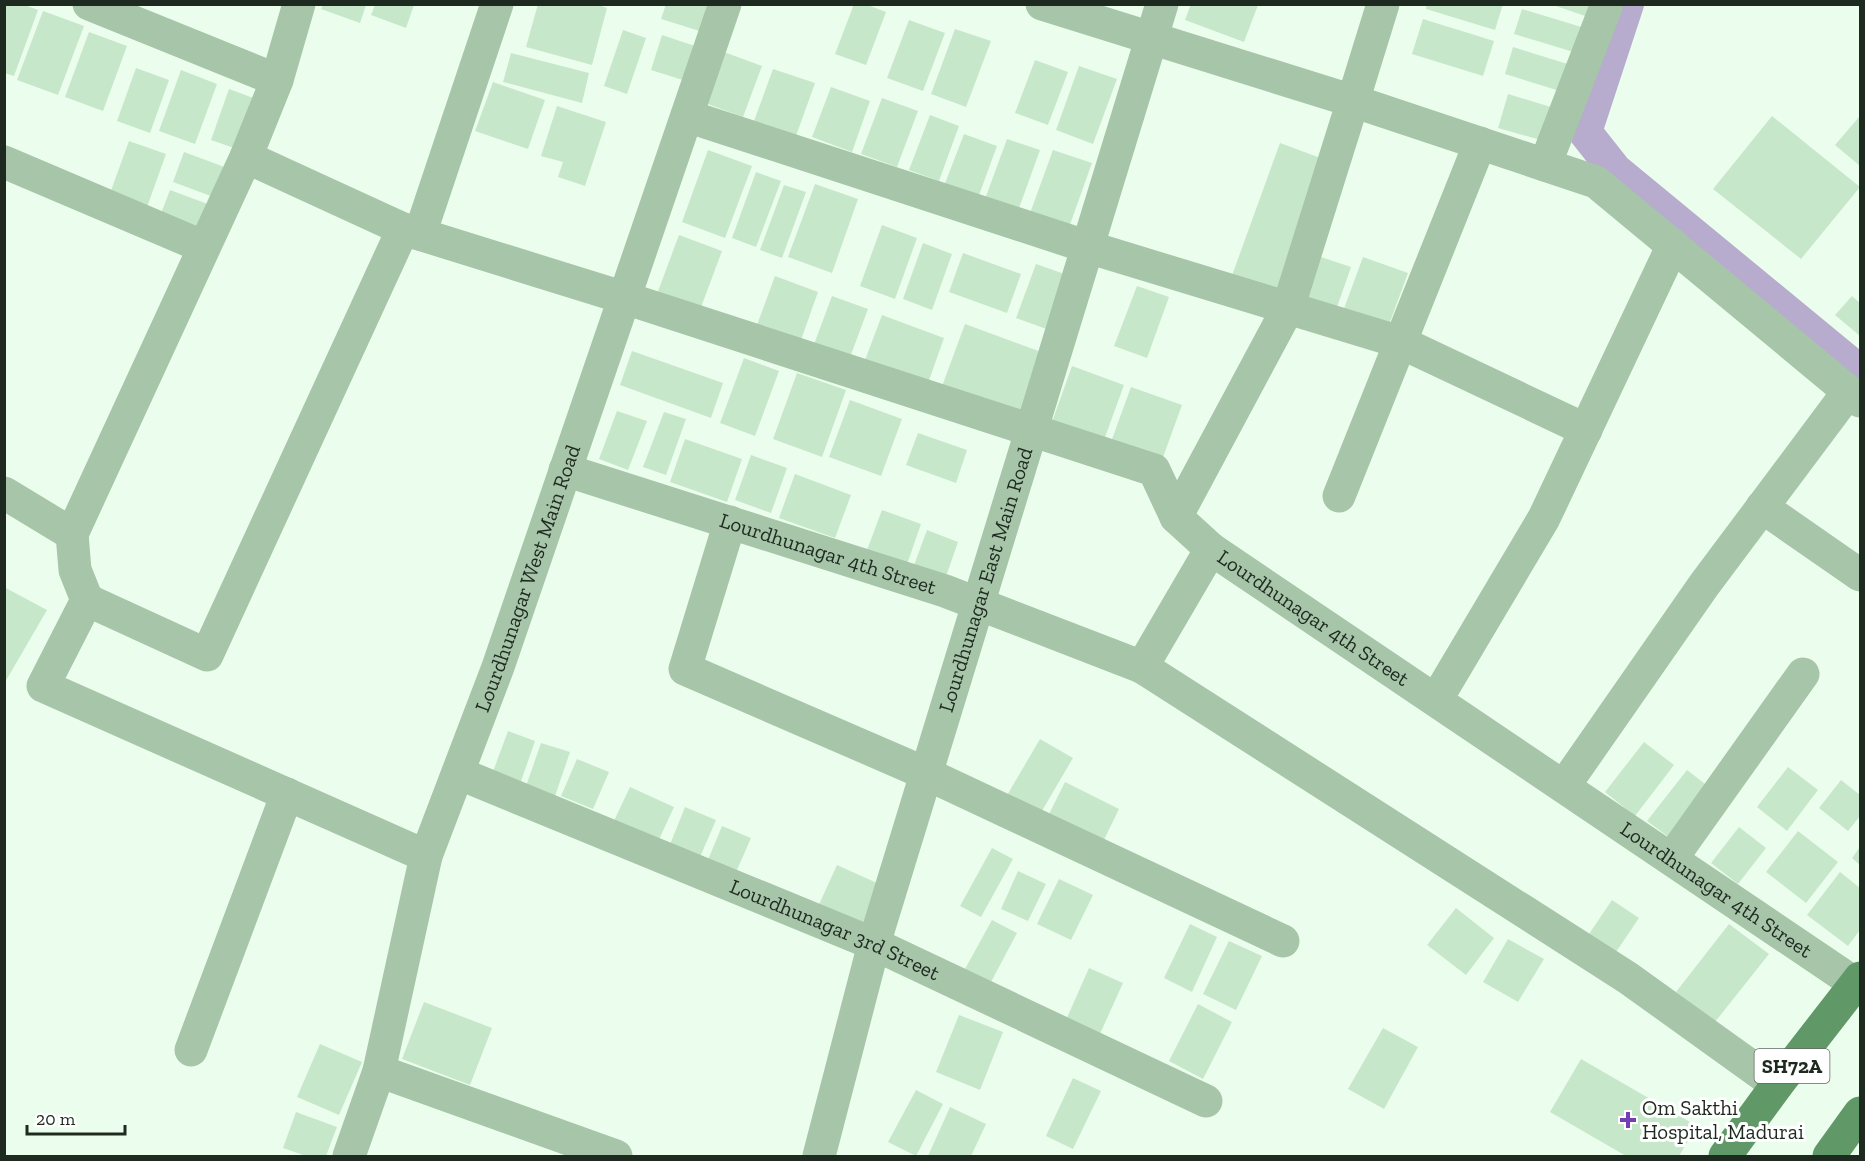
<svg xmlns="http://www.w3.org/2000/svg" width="1865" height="1161" viewBox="0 0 1865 1161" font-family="'Zilla Slab',serif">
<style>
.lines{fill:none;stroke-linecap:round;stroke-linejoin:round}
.canal{stroke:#b7abce;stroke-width:34}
.building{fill:#c7e7ca}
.minor{stroke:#a7c5a9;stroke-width:33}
.major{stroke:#609867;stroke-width:33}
.poi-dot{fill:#733eb5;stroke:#fff;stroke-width:2}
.labels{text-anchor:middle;stroke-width:6;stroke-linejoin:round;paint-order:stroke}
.shield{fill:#fff;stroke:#626a62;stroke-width:1.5}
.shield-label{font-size:20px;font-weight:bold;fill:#1e2a1f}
.street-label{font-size:21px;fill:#1e2a1f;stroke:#fff}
.poi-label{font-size:21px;fill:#1e2a1f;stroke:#fff;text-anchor:start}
</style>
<rect width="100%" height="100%" fill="#ebfeed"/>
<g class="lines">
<path class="canal" d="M1627,4L1585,132L1615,170L1860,372"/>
</g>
<g class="building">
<path d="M4,4H22L38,10L14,76L4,73Z"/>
<path d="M538,4H596L607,8L592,65L526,47Z"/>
<path d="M666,4H716L706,33L661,19Z"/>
<path d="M854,4H865L886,12L866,65L835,54Z"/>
<path d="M1191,4H1255L1258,5L1244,42L1185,20Z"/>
<path d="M1427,4H1503L1495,30L1426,9Z"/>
<path d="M1550,4H1598L1594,19Z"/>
<path d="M323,5H366L360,23L321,9Z"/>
<path d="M375,5H414L406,28L371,15Z"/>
<path d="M1522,9L1588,29L1580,54L1514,34Z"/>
<path d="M43,11L84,26L58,95L17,80Z"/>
<path d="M1423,19L1494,41L1483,76L1412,54Z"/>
<path d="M909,20L945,33L923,91L887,78Z"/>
<path d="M955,29L991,41L966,107L931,94Z"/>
<path d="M623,30L646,38L627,94L604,86Z"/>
<path d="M89,32L127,46L103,111L65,97Z"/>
<path d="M662,35L701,48L689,82L651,70Z"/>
<path d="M1513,47L1571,65L1563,92L1505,74Z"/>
<path d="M724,52L762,66L743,117L705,103Z"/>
<path d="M511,53L589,73L582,103L503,82Z"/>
<path d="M1035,60L1068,72L1048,125L1015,113Z"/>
<path d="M1079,66L1117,79L1093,144L1056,130Z"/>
<path d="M136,68L169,80L150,133L117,121Z"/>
<path d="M773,69L815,83L796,136L754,121Z"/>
<path d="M181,70L217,84L195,144L159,131Z"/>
<path d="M493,82L545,100L528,149L475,131Z"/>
<path d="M831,87L870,101L852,152L812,137Z"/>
<path d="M229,89L256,99L237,149L211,140Z"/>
<path d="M1508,94L1554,108L1544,141L1498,128Z"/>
<path d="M882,98L918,111L897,167L861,154Z"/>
<path d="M557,106L606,122L585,186L558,177L563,162L541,156Z"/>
<path d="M930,115L959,126L939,181L909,170Z"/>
<path d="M1772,116L1860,187L1801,259L1713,189Z"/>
<path d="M1860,116V166L1835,145Z"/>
<path d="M964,134L997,146L978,198L944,186Z"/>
<path d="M1007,139L1040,150L1018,211L985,199Z"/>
<path d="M129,141L166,154L146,210L109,196Z"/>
<path d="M1280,143L1326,160L1276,298L1230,281Z"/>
<path d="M708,150L752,166L725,238L682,222Z"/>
<path d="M1053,150L1092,163L1068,230L1029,216Z"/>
<path d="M184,152L230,169L219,199L173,182Z"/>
<path d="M756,172L781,181L756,247L732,238Z"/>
<path d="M815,184L858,199L832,273L788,257Z"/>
<path d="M784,185L806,192L782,258L760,250Z"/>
<path d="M170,190L216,207L204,237L158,221Z"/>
<path d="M882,225L917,238L895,299L860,286Z"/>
<path d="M679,235L722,251L697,318L654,302Z"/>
<path d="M923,243L952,254L932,310L903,299Z"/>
<path d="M963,253L1021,274L1007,313L949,292Z"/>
<path d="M1321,257L1351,267L1335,313L1305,302Z"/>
<path d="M1363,257L1408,273L1387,330L1342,314Z"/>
<path d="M1036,264L1073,277L1052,331L1016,318Z"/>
<path d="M775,276L818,292L801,340L757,325Z"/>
<path d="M1137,286L1169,297L1147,358L1114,346Z"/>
<path d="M832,296L868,309L849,360L813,347Z"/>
<path d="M1852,296L1860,303V336L1835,315Z"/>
<path d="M882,315L944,338L927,386L864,363Z"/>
<path d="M965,324L1044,353L1017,425L938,397Z"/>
<path d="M632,351L723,383L711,418L620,385Z"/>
<path d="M744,358L779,371L755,436L720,423Z"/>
<path d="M1072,366L1124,385L1104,440L1052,422Z"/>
<path d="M797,373L846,390L822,457L773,439Z"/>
<path d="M1131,387L1182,405L1162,460L1111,442Z"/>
<path d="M850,400L902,419L881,476L829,457Z"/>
<path d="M617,411L647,421L628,470L599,459Z"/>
<path d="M664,412L686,419L666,475L643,467Z"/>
<path d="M918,433L967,450L956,483L906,465Z"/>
<path d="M685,439L742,459L727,502L670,482Z"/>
<path d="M751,455L787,468L771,513L735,500Z"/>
<path d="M795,474L851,495L835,538L779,518Z"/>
<path d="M882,510L921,524L904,573L864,558Z"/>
<path d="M927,530L958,542L942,588L910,576Z"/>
<path d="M4,587L47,610L4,684Z"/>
<path d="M508,731L535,741L519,787L491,777Z"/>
<path d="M1040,739L1073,758L1039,816L1006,797Z"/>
<path d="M1644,742L1674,765L1635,816L1605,792Z"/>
<path d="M541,743L570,752L553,802L524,792Z"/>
<path d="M577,759L609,772L593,809L561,796Z"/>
<path d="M1788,767L1818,790L1787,831L1757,807Z"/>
<path d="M1687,770L1713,790L1674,841L1647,821Z"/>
<path d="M1841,780L1860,795V816L1848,831L1819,808Z"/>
<path d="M1065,782L1119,809L1099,850L1044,824Z"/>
<path d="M630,787L674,807L656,846L612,825Z"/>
<path d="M685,807L716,820L697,864L667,852Z"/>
<path d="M722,826L751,838L733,879L705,867Z"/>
<path d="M1739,827L1766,848L1738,884L1711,863Z"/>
<path d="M1798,831L1838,862L1806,903L1766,872Z"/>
<path d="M1860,847V865L1852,858Z"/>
<path d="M992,848L1013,859L981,917L960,906Z"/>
<path d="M837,865L888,888L868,933L816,911Z"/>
<path d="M1018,871L1046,884L1028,921L1001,909Z"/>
<path d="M1840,872L1860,888V930L1848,946L1807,915Z"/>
<path d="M1059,879L1093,895L1071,940L1037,924Z"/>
<path d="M1612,900L1639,918L1616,952L1589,934Z"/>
<path d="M1456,908L1494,938L1466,975L1427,945Z"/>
<path d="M992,920L1017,933L991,982L965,969Z"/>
<path d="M1190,924L1217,937L1192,992L1164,978Z"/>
<path d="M1729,924L1769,954L1715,1022L1676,992Z"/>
<path d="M1508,939L1544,959L1518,1002L1483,982Z"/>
<path d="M1229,941L1262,956L1236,1010L1203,994Z"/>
<path d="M1089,968L1123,983L1099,1036L1066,1020Z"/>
<path d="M424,1002L492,1028L470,1085L402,1059Z"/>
<path d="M1198,1004L1232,1022L1203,1079L1169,1061Z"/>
<path d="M959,1015L1003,1032L980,1090L936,1072Z"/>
<path d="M1383,1028L1418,1047L1384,1109L1348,1089Z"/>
<path d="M320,1044L362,1062L339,1115L297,1097Z"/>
<path d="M1581,1059L1697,1126L1679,1156H1626L1550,1112Z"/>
<path d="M1073,1078L1101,1091L1073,1149L1046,1136Z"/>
<path d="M916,1090L943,1104L916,1156L888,1142Z"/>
<path d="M950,1107L986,1124L971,1156H928Z"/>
<path d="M296,1112L337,1127L326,1156H306L283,1148Z"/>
</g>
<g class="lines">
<g class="minor">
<path d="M1042,4L1353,101L1288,308L1176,517"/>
<path d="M1383,4L1353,101L1596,182L1860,401"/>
<path d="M277,80L299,4"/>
<path d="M687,116L1088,247L1400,342L1586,430"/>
<path d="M246,157L403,229L625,298L1154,470L1176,517L1211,549"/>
<path d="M4,162L204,247"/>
<path d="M1545,165L1607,4"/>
<path d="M403,229L207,655L87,600L43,686L426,856"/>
<path d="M420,234L497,4"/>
<path id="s1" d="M565,470L945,591L1142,667L1211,549L1856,984"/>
<path d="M4,493L72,534L246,157L277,80L89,4"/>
<path d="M1339,496L1480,143"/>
<path d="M1762,507L1860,575"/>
<path d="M730,522L685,669L927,774L1283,941"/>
<path d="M72,534L75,570L87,600"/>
<path d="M1142,667L1628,978L1777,1085"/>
<path d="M1436,700L1544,518L1673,245"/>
<path id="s2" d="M458,773L874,944L1206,1101"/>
<path d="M1564,786L1704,585L1849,391"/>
<path d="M1672,858L1803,674"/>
<path d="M191,1050L287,794"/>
<path d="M379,1071L616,1156"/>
<path id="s3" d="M349,1156L379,1071L426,856L498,667L725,4"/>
<path id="s4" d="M819,1156L874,944L1162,4"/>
</g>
<g class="major">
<path d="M1725,1156L1777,1085L1860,978"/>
<path d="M1829,1156L1860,1113"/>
</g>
</g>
<path class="poi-dot" d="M1625 1111h6v6h6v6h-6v6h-6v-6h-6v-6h6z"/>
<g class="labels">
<rect class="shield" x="1754.5" y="1049" width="75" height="34" rx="4.5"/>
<g class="shield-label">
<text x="1792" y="1073">SH72A</text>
</g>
<g class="street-label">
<text dy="7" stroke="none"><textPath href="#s1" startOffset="276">Lourdhunagar 4th Street</textPath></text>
<text dy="7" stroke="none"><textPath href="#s3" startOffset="606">Lourdhunagar West Main Road</textPath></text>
<text dy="7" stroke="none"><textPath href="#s4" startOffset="600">Lourdhunagar East Main Road</textPath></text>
<text dy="7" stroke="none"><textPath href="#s1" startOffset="870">Lourdhunagar 4th Street</textPath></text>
<text dy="7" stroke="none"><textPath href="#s1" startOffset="1356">Lourdhunagar 4th Street</textPath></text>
<text dy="7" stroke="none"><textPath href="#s2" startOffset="408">Lourdhunagar 3rd Street</textPath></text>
</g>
<g class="poi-label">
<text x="1642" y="1115">Om Sakthi<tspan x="1642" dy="24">Hospital, Madurai</tspan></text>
</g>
</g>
<rect width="1865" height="1161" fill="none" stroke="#1e2a1f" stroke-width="12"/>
<path d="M27 1125v9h98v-9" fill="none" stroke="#1e2a1f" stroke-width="3"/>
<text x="36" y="1125" font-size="18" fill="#1e2a1f" stroke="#ffffff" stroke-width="4.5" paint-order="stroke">20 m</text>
</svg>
